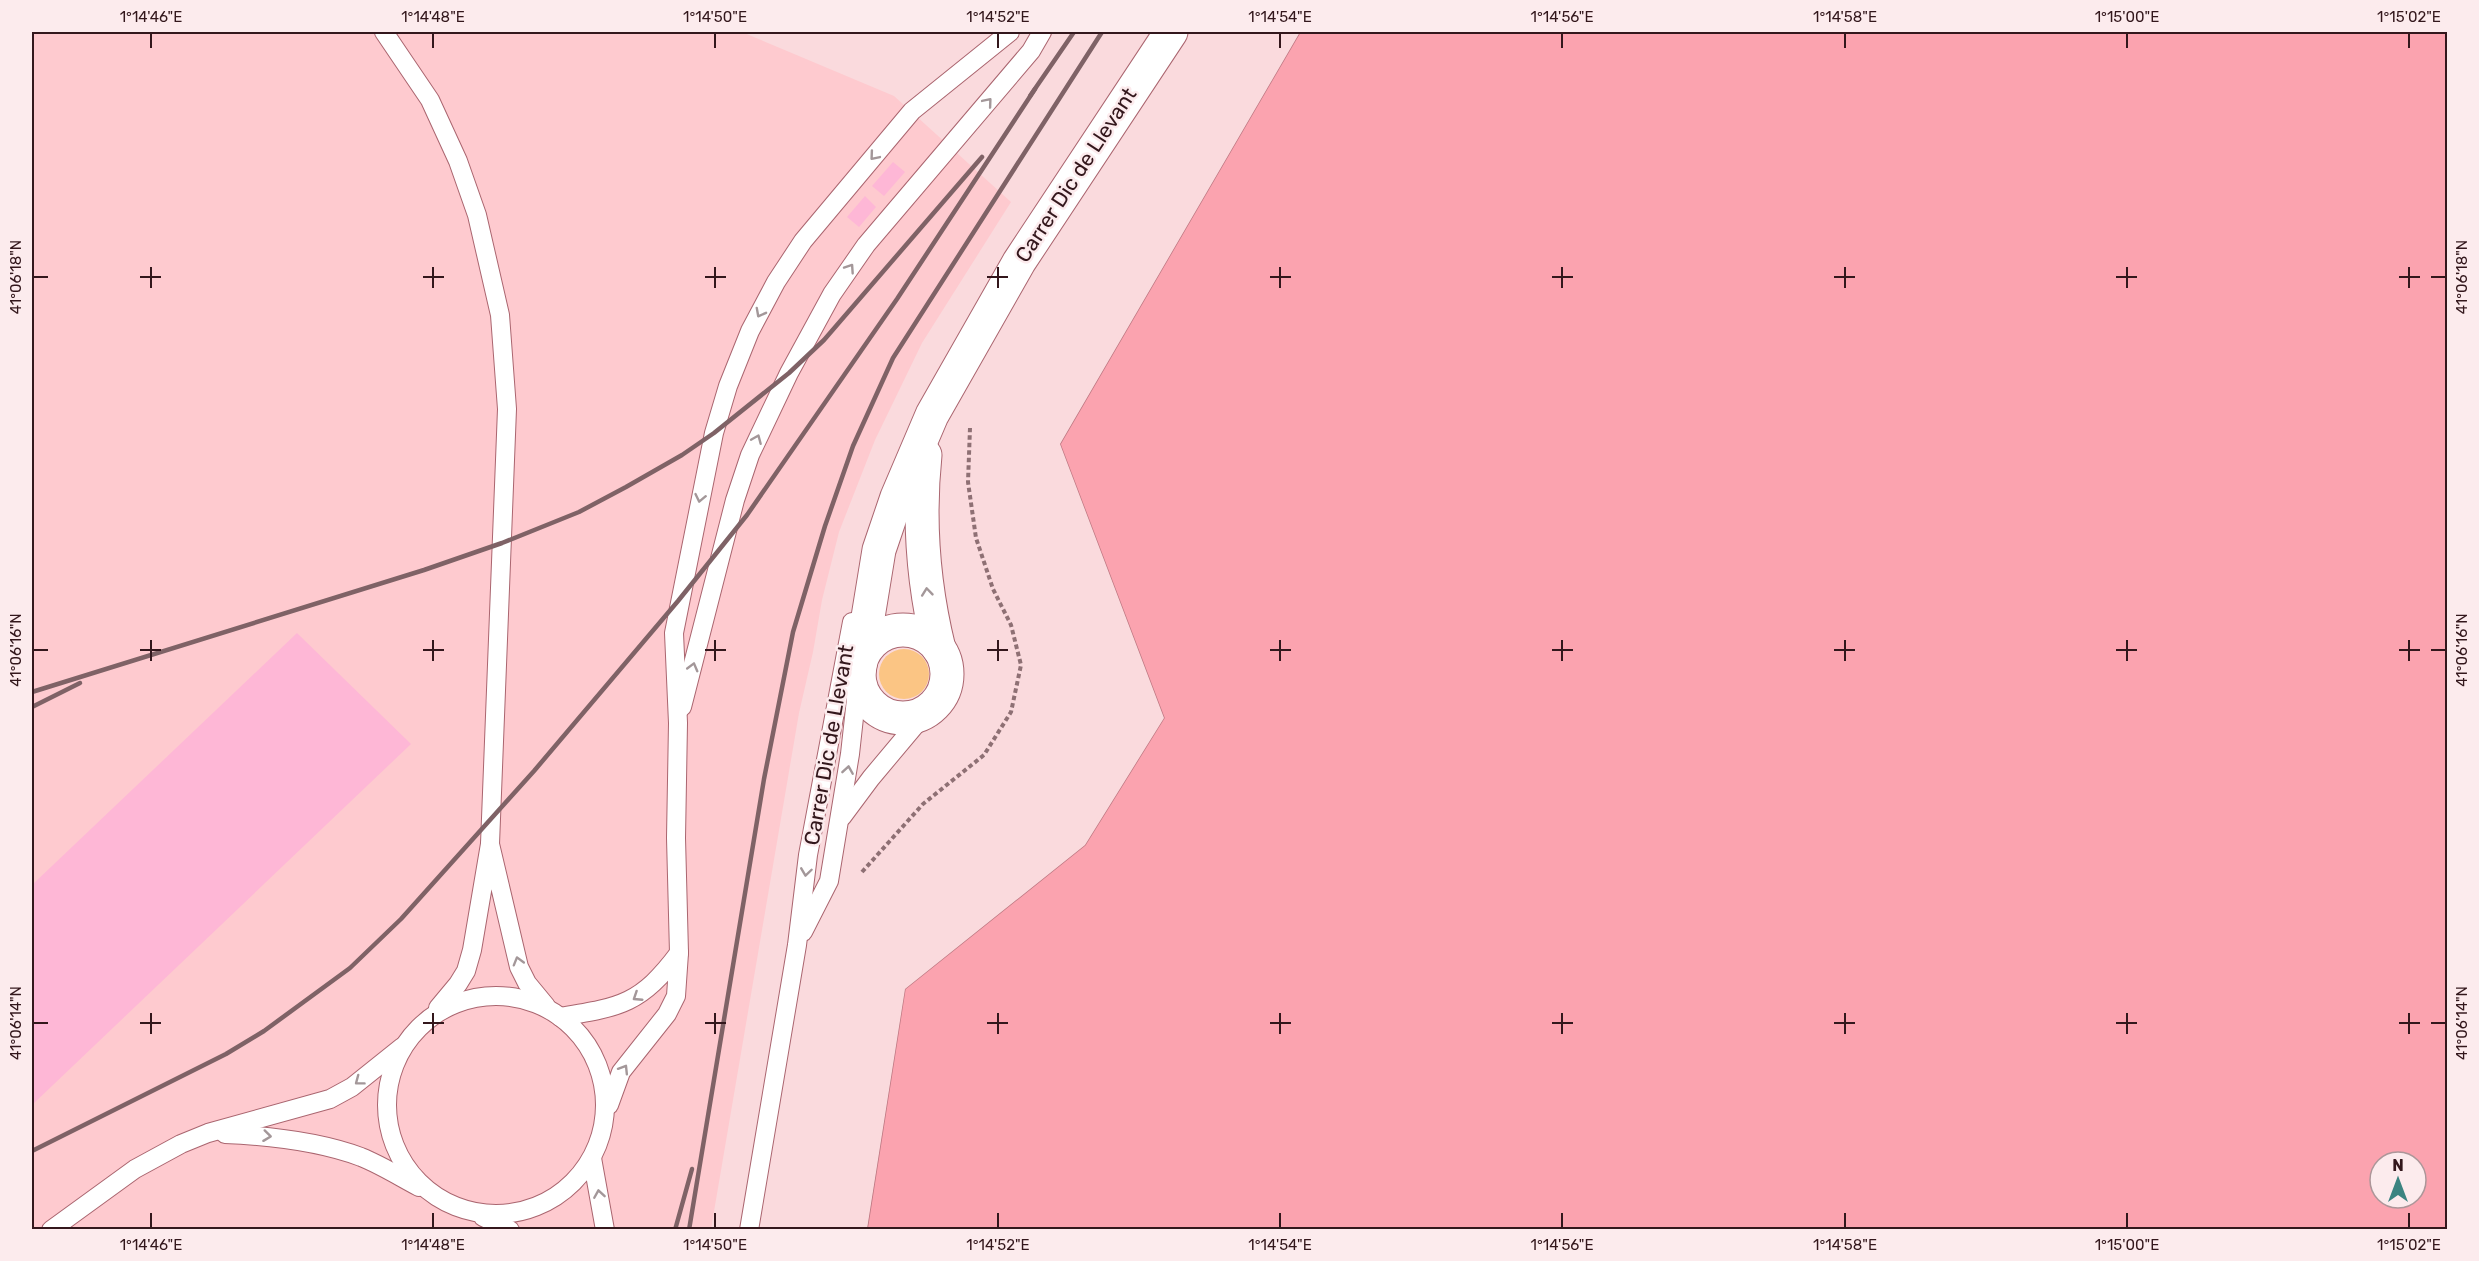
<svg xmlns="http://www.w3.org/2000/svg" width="2479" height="1261" viewBox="0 0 2479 1261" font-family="Rubik,sans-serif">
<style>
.built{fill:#fecacf}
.green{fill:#fbc584}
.water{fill:#fba3af;stroke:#bf7983;stroke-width:1.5;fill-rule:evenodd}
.pier{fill:#fadadd}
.building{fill:#feb7d6}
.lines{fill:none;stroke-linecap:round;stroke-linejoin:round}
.lane-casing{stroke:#aa656f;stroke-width:20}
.street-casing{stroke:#aa656f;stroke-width:35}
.path{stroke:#8e7074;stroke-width:4;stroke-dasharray:4.5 3;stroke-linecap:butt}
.lane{stroke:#fff;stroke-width:18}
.street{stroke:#fff;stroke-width:33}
.rail{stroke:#7f6266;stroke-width:4.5}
.oneway{stroke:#a39799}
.ticks{fill:none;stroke:#33171c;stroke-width:2}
.labels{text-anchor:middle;stroke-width:5;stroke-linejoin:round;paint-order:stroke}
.street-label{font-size:21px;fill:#33171c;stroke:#fcebed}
.neatline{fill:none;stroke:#33171c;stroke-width:2}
.ticks-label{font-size:15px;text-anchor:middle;fill:#33171c}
</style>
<rect width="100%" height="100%" fill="#fadadd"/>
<path class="built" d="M32,32H742L894,96L1011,202L922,343L875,440L839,532L822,600L813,652L799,713L711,1229H32Z"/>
<circle class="green" cx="904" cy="674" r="25"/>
<path class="water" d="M1300,32H2447V1229L867,1230L905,989L1085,845L1164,718L1060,444ZM2380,1162H2416V1198H2380Z"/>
<path class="pier" d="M1297,32H1300L1060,444L1164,718L1085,845L905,989L867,1229L864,1230L903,988L1082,843L1161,718L1057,444Z"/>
<g class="building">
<path d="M893,162L905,172L884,196L872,186Z"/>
<path d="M865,196L876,207L859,227L847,217Z"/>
<path d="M297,633L411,744L32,1105V885Z"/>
</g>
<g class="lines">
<defs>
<g id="lane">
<path d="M384,32L430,100L458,161L477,215L500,315L507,409L490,844"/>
<path d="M682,707L735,500L750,455L789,373L832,294L866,245L1031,51L1042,32"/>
<path d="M842,817L871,778L928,710"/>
<path d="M803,932L829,881L850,754L859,672"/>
<path d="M679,953L676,838L678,723L674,633L714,433L728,386L750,331L776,282L803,241L912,111L1010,32"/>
<circle cx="496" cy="1105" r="109"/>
<path d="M438,1008L458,984L466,971L472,950L490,844L519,967L527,983L546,1006"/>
<path d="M560,1017C621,1007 641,1004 679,953L676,996L667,1014L621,1072L609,1105"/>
<path d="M225,1134C271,1136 318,1141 361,1157C381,1165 400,1177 419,1187"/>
<path d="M592,1158L605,1230"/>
<path d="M483,1217L510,1230"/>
<path d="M51,1230L135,1169L181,1144L208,1133L330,1099L352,1087L402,1047"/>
<path d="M749,1230L797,945L808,855L852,622"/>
</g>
<g id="street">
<path d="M925,455C918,522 923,584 939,649"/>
<circle cx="903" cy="674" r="44"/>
<path d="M859,672L879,550L897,497L932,415L1019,262L1171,32"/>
</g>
</defs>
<use href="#lane" class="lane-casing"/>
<use href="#street" class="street-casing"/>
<path class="path" d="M862,872L923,804L984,755L1011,712L1021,665L1011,625L993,589L976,538L968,482L970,428"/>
<use href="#lane" class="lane"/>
<use href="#street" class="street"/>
<g class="rail">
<path d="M1030,96L1074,32"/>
<path d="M32,692L424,570L502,543L579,512L626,487L682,455L714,433L789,373L824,340L982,157"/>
<path d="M32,707L80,683"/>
<path d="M32,1151L226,1054L264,1031L350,968L401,919L534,771L678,601L747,515L897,299L1035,89"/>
<path d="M675,1230L692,1169"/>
<path d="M689,1230L764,779L793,632L825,526L853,446L893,358L1102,32"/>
</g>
</g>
<defs><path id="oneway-chevron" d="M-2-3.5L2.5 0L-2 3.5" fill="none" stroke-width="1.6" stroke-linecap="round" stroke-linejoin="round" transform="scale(1.5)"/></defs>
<g class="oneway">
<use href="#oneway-chevron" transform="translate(988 102) rotate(-50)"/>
<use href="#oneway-chevron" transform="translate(874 156) rotate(130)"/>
<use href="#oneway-chevron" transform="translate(850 268) rotate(-56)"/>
<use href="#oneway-chevron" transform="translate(760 313) rotate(118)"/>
<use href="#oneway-chevron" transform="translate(757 439) rotate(-67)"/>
<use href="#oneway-chevron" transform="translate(700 498) rotate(102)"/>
<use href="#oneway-chevron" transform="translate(927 592) rotate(-96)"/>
<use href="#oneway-chevron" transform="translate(693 667) rotate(-75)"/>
<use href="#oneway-chevron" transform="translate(848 770) rotate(-81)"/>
<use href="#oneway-chevron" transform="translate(806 872) rotate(98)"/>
<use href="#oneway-chevron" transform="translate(518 961) rotate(-106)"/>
<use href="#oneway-chevron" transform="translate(637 997) rotate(147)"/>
<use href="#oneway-chevron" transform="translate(624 1069) rotate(-58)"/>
<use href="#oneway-chevron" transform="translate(359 1081) rotate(143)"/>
<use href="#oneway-chevron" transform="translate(267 1136) rotate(7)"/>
<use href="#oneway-chevron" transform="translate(599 1194) rotate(-99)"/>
</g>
<path class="ticks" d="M151,33V48M433,33V48M715,33V48M998,33V48M1280,33V48M1562,33V48M1845,33V48M2127,33V48M2409,33V48M151,267V288M433,267V288M715,267V288M998,267V288M1280,267V288M1562,267V288M1845,267V288M2127,267V288M2409,267V288M33,277H48M140,277H161M423,277H444M705,277H726M987,277H1008M1270,277H1291M1552,277H1573M1834,277H1855M2116,277H2137M2399,277H2420M2431,277H2446M151,640V661M433,640V661M715,640V661M998,640V661M1280,640V661M1562,640V661M1845,640V661M2127,640V661M2409,640V661M33,650H48M140,650H161M423,650H444M705,650H726M987,650H1008M1270,650H1291M1552,650H1573M1834,650H1855M2116,650H2137M2399,650H2420M2431,650H2446M151,1013V1034M433,1013V1034M715,1013V1034M998,1013V1034M1280,1013V1034M1562,1013V1034M1845,1013V1034M2127,1013V1034M2409,1013V1034M33,1023H48M140,1023H161M423,1023H444M705,1023H726M987,1023H1008M1270,1023H1291M1552,1023H1573M1834,1023H1855M2116,1023H2137M2399,1023H2420M2431,1023H2446M151,1213V1228M433,1213V1228M715,1213V1228M998,1213V1228M1280,1213V1228M1562,1213V1228M1845,1213V1228M2127,1213V1228M2409,1213V1228"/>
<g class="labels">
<g class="street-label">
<text transform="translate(1076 175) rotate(-57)" y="7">Carrer Dic de Llevant</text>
<text transform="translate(829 745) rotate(-80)" y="7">Carrer Dic de Llevant</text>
</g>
</g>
<rect width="2479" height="1261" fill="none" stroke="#fcebed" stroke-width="66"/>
<g transform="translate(2398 1180)"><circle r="28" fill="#fcebed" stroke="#ac9699" stroke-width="1.5"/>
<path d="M0-4.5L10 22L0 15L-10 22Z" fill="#3c8481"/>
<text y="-9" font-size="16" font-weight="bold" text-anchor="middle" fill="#33171c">N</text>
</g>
<rect x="33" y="33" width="2413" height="1195" class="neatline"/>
<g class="ticks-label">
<text x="151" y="22">1°14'46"E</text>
<text x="433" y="22">1°14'48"E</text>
<text x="715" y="22">1°14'50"E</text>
<text x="998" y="22">1°14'52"E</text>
<text x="1280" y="22">1°14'54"E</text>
<text x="1562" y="22">1°14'56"E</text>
<text x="1845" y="22">1°14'58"E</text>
<text x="2127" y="22">1°15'00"E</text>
<text x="2409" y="22">1°15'02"E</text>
<text transform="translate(16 277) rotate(-90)" y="5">41°06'18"N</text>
<text transform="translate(2462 277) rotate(-90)" y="5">41°06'18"N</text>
<text transform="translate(16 650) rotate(-90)" y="5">41°06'16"N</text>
<text transform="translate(2462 650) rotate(-90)" y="5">41°06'16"N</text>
<text transform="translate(16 1023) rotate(-90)" y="5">41°06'14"N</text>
<text transform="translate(2462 1023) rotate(-90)" y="5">41°06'14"N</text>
<text x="151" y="1250">1°14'46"E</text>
<text x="433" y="1250">1°14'48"E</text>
<text x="715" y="1250">1°14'50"E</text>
<text x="998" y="1250">1°14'52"E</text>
<text x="1280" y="1250">1°14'54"E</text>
<text x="1562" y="1250">1°14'56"E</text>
<text x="1845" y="1250">1°14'58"E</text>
<text x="2127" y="1250">1°15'00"E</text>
<text x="2409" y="1250">1°15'02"E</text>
</g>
</svg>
